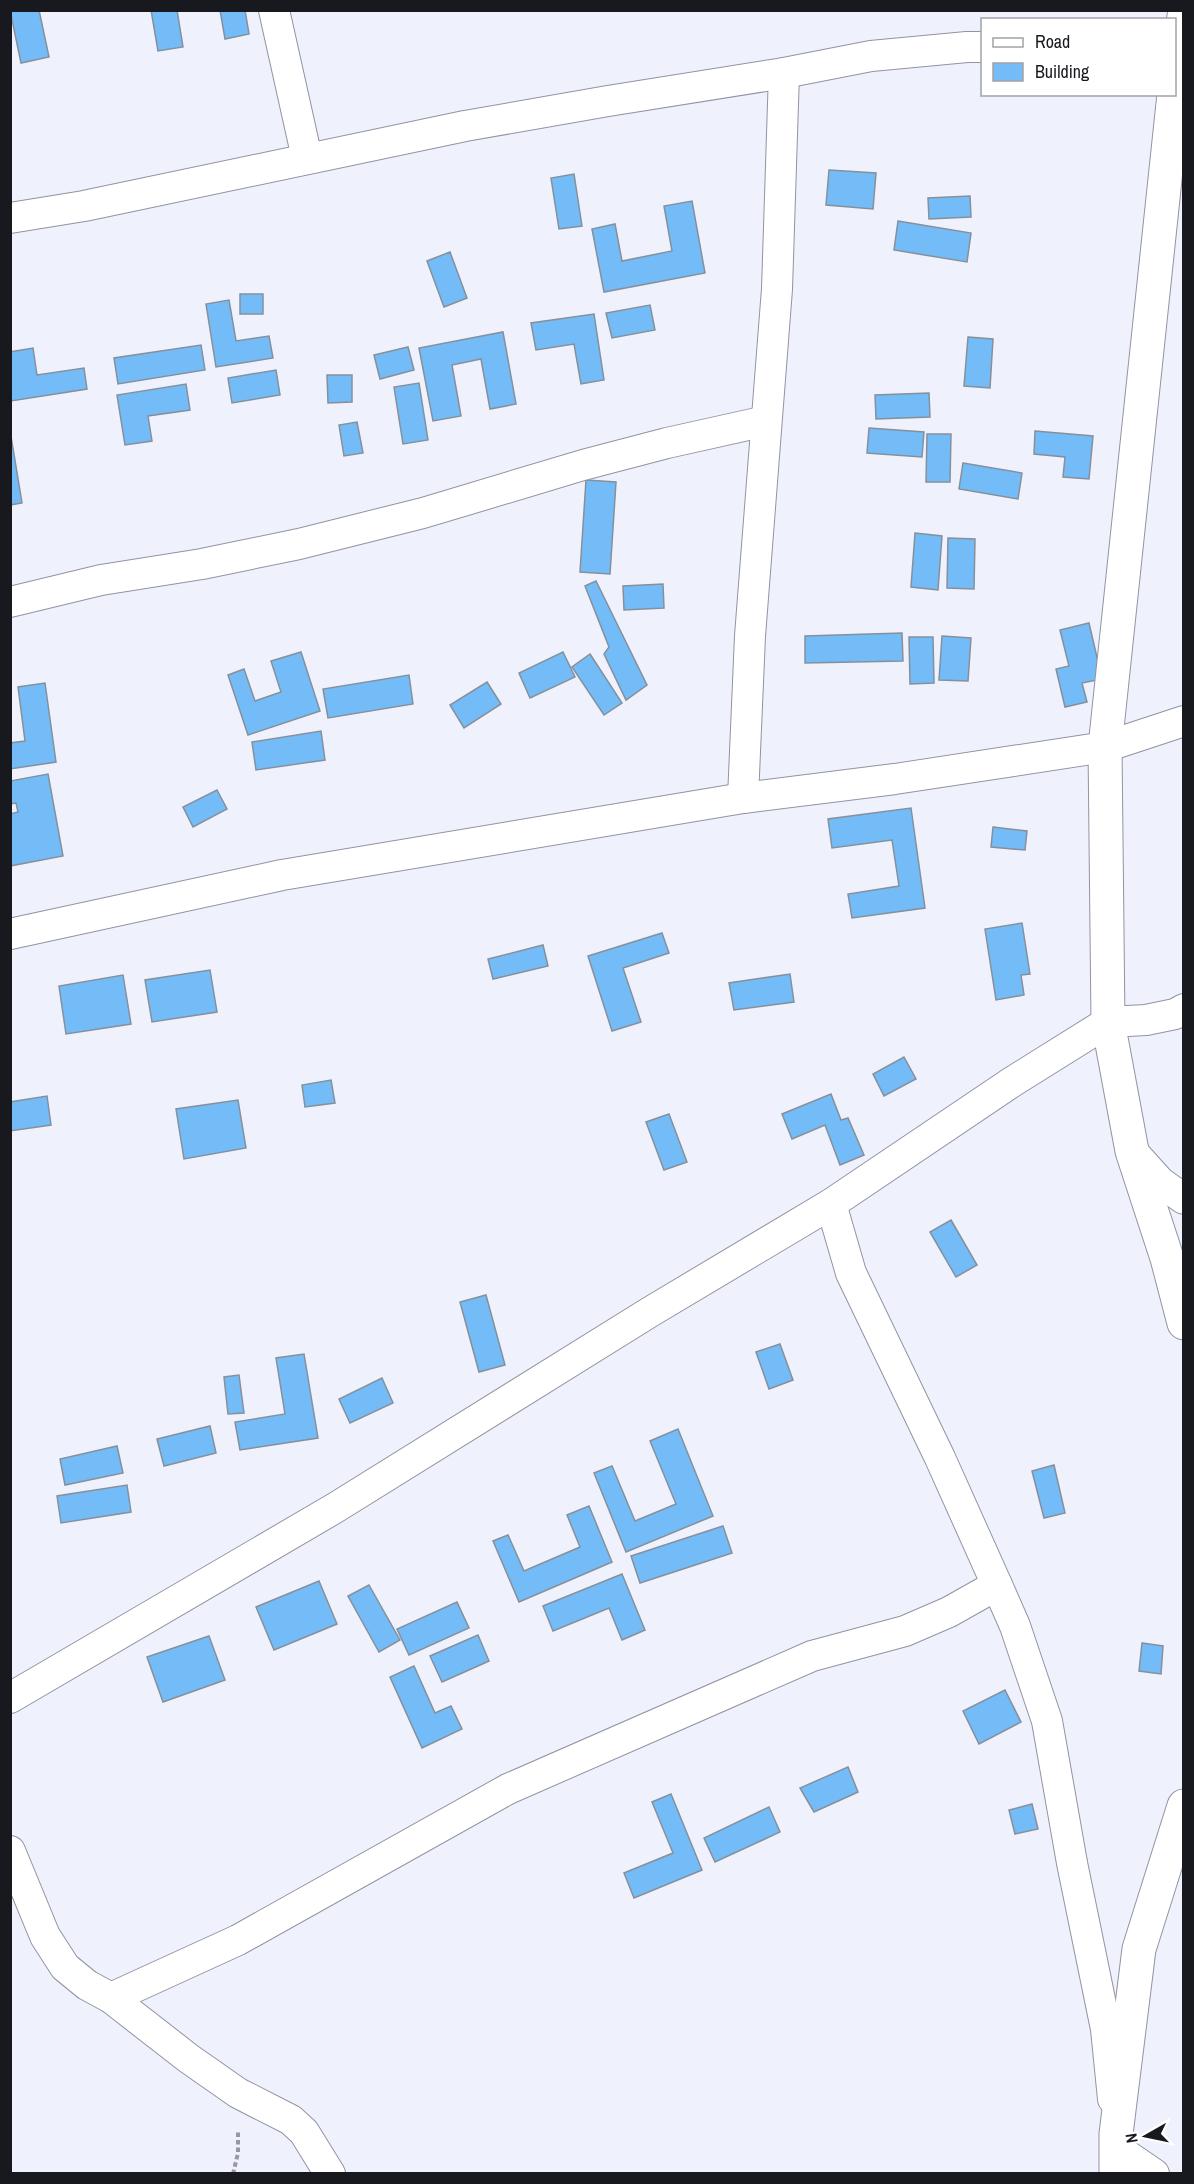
<svg xmlns="http://www.w3.org/2000/svg" width="1194" height="2184" viewBox="0 0 1194 2184" font-family="'Archivo Narrow',sans-serif">
<style>
.building{fill:#74bcf7;stroke:#85909b;stroke-width:1.5}
.lines{fill:none;stroke-linecap:round;stroke-linejoin:round}
.minor-casing{stroke:#9194a1;stroke-width:32}
.tertiary-casing{stroke:#9194a1;stroke-width:35}
.path{stroke:#9798a1;stroke-width:4;stroke-dasharray:4.5 3;stroke-linecap:butt}
.minor{stroke:#fff;stroke-width:30}
.tertiary{stroke:#fff;stroke-width:33}
</style>
<rect width="100%" height="100%" fill="#eff1fd"/>
<g class="building">
<path d="M10,10H39L49,57L21,63Z"/>
<path d="M151,10H177L183,47L158,51Z"/>
<path d="M220,10H245L249,34L225,39Z"/>
<path d="M829,170L876,173L873,209L826,205Z"/>
<path d="M574,174L582,226L559,229L551,178Z"/>
<path d="M970,196L971,217L929,219L928,198Z"/>
<path d="M692,201L705,273L604,292L592,229L615,224L622,261L672,251L664,206Z"/>
<path d="M898,221L971,233L967,262L894,250Z"/>
<path d="M450,252L467,298L444,307L427,261Z"/>
<rect x="240" y="294" width="23" height="20"/>
<path d="M229,300L236,341L269,336L273,358L216,367L206,304Z"/>
<path d="M650,305L655,330L612,338L606,313Z"/>
<path d="M594,314L604,380L581,384L574,344L536,350L531,323Z"/>
<path d="M503,332L516,404L490,409L481,359L452,365L461,416L433,421L419,348Z"/>
<path d="M968,337L993,339L990,388L964,386Z"/>
<path d="M201,345L205,370L118,384L114,358Z"/>
<path d="M408,347L414,370L380,379L374,355Z"/>
<path d="M33,348L37,375L84,368L87,389L11,401L10,352Z"/>
<path d="M276,370L280,395L232,403L228,378Z"/>
<path d="M327,375H352V402L328,403Z"/>
<path d="M419,383L428,440L403,444L394,387Z"/>
<path d="M186,384L190,410L148,416L152,441L125,445L117,395Z"/>
<path d="M929,393L930,417L876,419L875,395Z"/>
<path d="M357,422L363,453L344,456L339,425Z"/>
<path d="M869,428L924,432L922,457L867,453Z"/>
<path d="M10,430L22,503L10,505Z"/>
<path d="M1035,431L1093,436L1089,479L1063,477L1065,457L1034,454Z"/>
<path d="M927,434H951L950,482H926Z"/>
<path d="M963,463L1022,473L1018,499L959,489Z"/>
<path d="M586,480L616,482L610,574L580,572Z"/>
<path d="M915,533L942,536L938,590L911,587Z"/>
<path d="M948,538L975,539L974,589L947,588Z"/>
<path d="M596,581L647,685L626,700L604,654L609,647L585,586Z"/>
<path d="M663,584L664,608L624,610L623,586Z"/>
<path d="M1089,623L1102,679L1082,683L1087,702L1065,707L1056,669L1069,666L1060,630Z"/>
<path d="M902,633L903,661L805,663V636Z"/>
<path d="M942,636L971,638L968,681L939,680Z"/>
<path d="M909,637H933L934,683L910,684Z"/>
<path d="M301,652L320,711L248,735L228,675L244,669L255,701L281,692L271,661Z"/>
<path d="M563,652L575,677L530,698L519,673Z"/>
<path d="M590,654L622,703L604,715L572,667Z"/>
<path d="M409,675L413,704L328,718L323,689Z"/>
<path d="M487,682L501,704L464,728L450,705Z"/>
<path d="M45,683L56,762L10,769V743L25,741L18,687Z"/>
<path d="M321,731L325,760L256,770L252,742Z"/>
<path d="M48,774L63,856L10,866V814L18,812L16,803L10,804V781Z"/>
<path d="M217,790L227,809L193,827L183,807Z"/>
<path d="M911,808L925,908L852,918L848,894L899,886L892,840L832,848L828,819Z"/>
<path d="M993,827L1027,831L1025,850L991,847Z"/>
<path d="M1022,923L1030,974L1021,975L1024,995L996,1000L985,929Z"/>
<path d="M662,933L669,953L623,968L641,1022L612,1031L588,956Z"/>
<path d="M543,945L548,966L493,979L488,959Z"/>
<path d="M210,970L217,1012L152,1022L145,980Z"/>
<path d="M790,974L794,1002L734,1010L729,983Z"/>
<path d="M123,975L131,1024L66,1034L59,986Z"/>
<path d="M904,1057L916,1079L884,1096L873,1074Z"/>
<path d="M331,1080L335,1103L305,1107L302,1085Z"/>
<path d="M831,1094L841,1120L848,1118L864,1155L840,1165L825,1125L792,1139L782,1114Z"/>
<path d="M47,1096L51,1125L10,1131V1102Z"/>
<path d="M238,1100L246,1148L184,1159L176,1109Z"/>
<path d="M669,1114L687,1162L664,1170L646,1122Z"/>
<path d="M951,1220L977,1265L956,1277L930,1232Z"/>
<path d="M486,1295L505,1365L479,1372L460,1302Z"/>
<path d="M780,1344L793,1380L769,1389L756,1352Z"/>
<path d="M304,1354L318,1438L240,1450L235,1422L285,1414L276,1358Z"/>
<path d="M239,1375L244,1413L228,1414L224,1377Z"/>
<path d="M382,1378L393,1403L350,1423L339,1399Z"/>
<path d="M210,1426L216,1453L164,1466L157,1439Z"/>
<path d="M678,1429L713,1516L626,1552L594,1473L612,1466L635,1521L676,1504L650,1441Z"/>
<path d="M117,1446L123,1473L65,1485L60,1459Z"/>
<path d="M1054,1465L1065,1513L1044,1518L1032,1471Z"/>
<path d="M127,1485L131,1512L61,1523L57,1496Z"/>
<path d="M589,1506L612,1562L519,1602L493,1541L508,1535L524,1571L580,1547L567,1515Z"/>
<path d="M723,1526L732,1553L640,1583L631,1556Z"/>
<path d="M622,1574L645,1630L622,1640L609,1608L553,1631L543,1606Z"/>
<path d="M319,1581L337,1624L274,1650L256,1607Z"/>
<path d="M369,1585L400,1640L379,1652L348,1596Z"/>
<path d="M457,1602L469,1628L409,1655L397,1629Z"/>
<path d="M478,1635L489,1661L442,1682L430,1656Z"/>
<path d="M209,1636L225,1680L163,1702L147,1657Z"/>
<path d="M1142,1643L1163,1646L1161,1674L1139,1671Z"/>
<path d="M414,1666L435,1713L451,1706L462,1729L422,1748L390,1677Z"/>
<path d="M1005,1690L1021,1722L979,1744L963,1711Z"/>
<path d="M848,1767L858,1792L814,1812L800,1788Z"/>
<path d="M671,1794L702,1870L634,1898L624,1873L673,1853L652,1802Z"/>
<path d="M1032,1804L1038,1829L1015,1834L1009,1810Z"/>
<path d="M769,1807L780,1832L715,1862L704,1838Z"/>
</g>
<g class="lines">
<defs>
<g id="minor">
<path d="M274,10L307,158"/>
<path d="M10,218L84,206L465,126L608,101L784,73L871,56L967,47H982"/>
<path d="M10,602L101,580L202,564L299,544L423,513L583,465L667,443L766,421"/>
<path d="M743,798L750,636L777,289L784,73"/>
<path d="M10,934L282,875L743,798L895,779L1105,747L1184,721"/>
<path d="M1133,1152L1160,1182L1184,1199"/>
<path d="M831,1204L851,1273L940,1458L997,1585L1015,1626L1047,1721L1072,1863L1106,2029L1113,2099"/>
<path d="M10,1698L335,1508L650,1312L831,1204L1012,1082L1108,1022L1146,1020L1175,1014L1184,1009"/>
<path d="M10,1851L45,1936L65,1967L87,1985L111,1998L188,2058L238,2093L291,2120L304,2132L330,2174"/>
<path d="M111,1998L238,1940L508,1789L812,1656L905,1631L949,1612L997,1585"/>
<path d="M1116,2148L1154,2174"/>
</g>
<g id="tertiary">
<path d="M1174,91L1184,16"/>
<path d="M1174,94L1105,747L1108,1022L1132,1151L1167,1258L1184,1323"/>
<path d="M1116,2174V2134L1139,1949L1184,1806"/>
</g>
</defs>
<use href="#minor" class="minor-casing"/>
<use href="#tertiary" class="tertiary-casing"/>
<path class="path" d="M233,2174L238,2153V2130"/>
<use href="#minor" class="minor"/>
<use href="#tertiary" class="tertiary"/>
</g>
<rect width="1194" height="2184" fill="none" stroke="#18191e" stroke-width="24"/>
<rect x="981" y="18" width="195" height="78" fill="#ffffff" stroke="#a3a3a5" stroke-width="1.5"/>
<rect x="993" y="38" width="30" height="9" fill="#ffffff" stroke="#a3a3a5" stroke-width="1.5"/>
<text x="1035" y="48" font-size="18" fill="#18191e">Road</text>
<rect x="993" y="63" width="30" height="18" fill="#74bcf7" stroke="#a3a3a5" stroke-width="1.5"/>
<text x="1035" y="78" font-size="18" fill="#18191e">Building</text>
<g transform="translate(1146 2136) rotate(261)" stroke="#ffffff" stroke-width="4.5" paint-order="stroke">
<path d="M0-4.5L10 22L0 15L-10 22Z" fill="#18191e"/>
<text y="-9" font-size="16" font-weight="bold" text-anchor="middle" fill="#18191e">N</text>
</g>
</svg>
